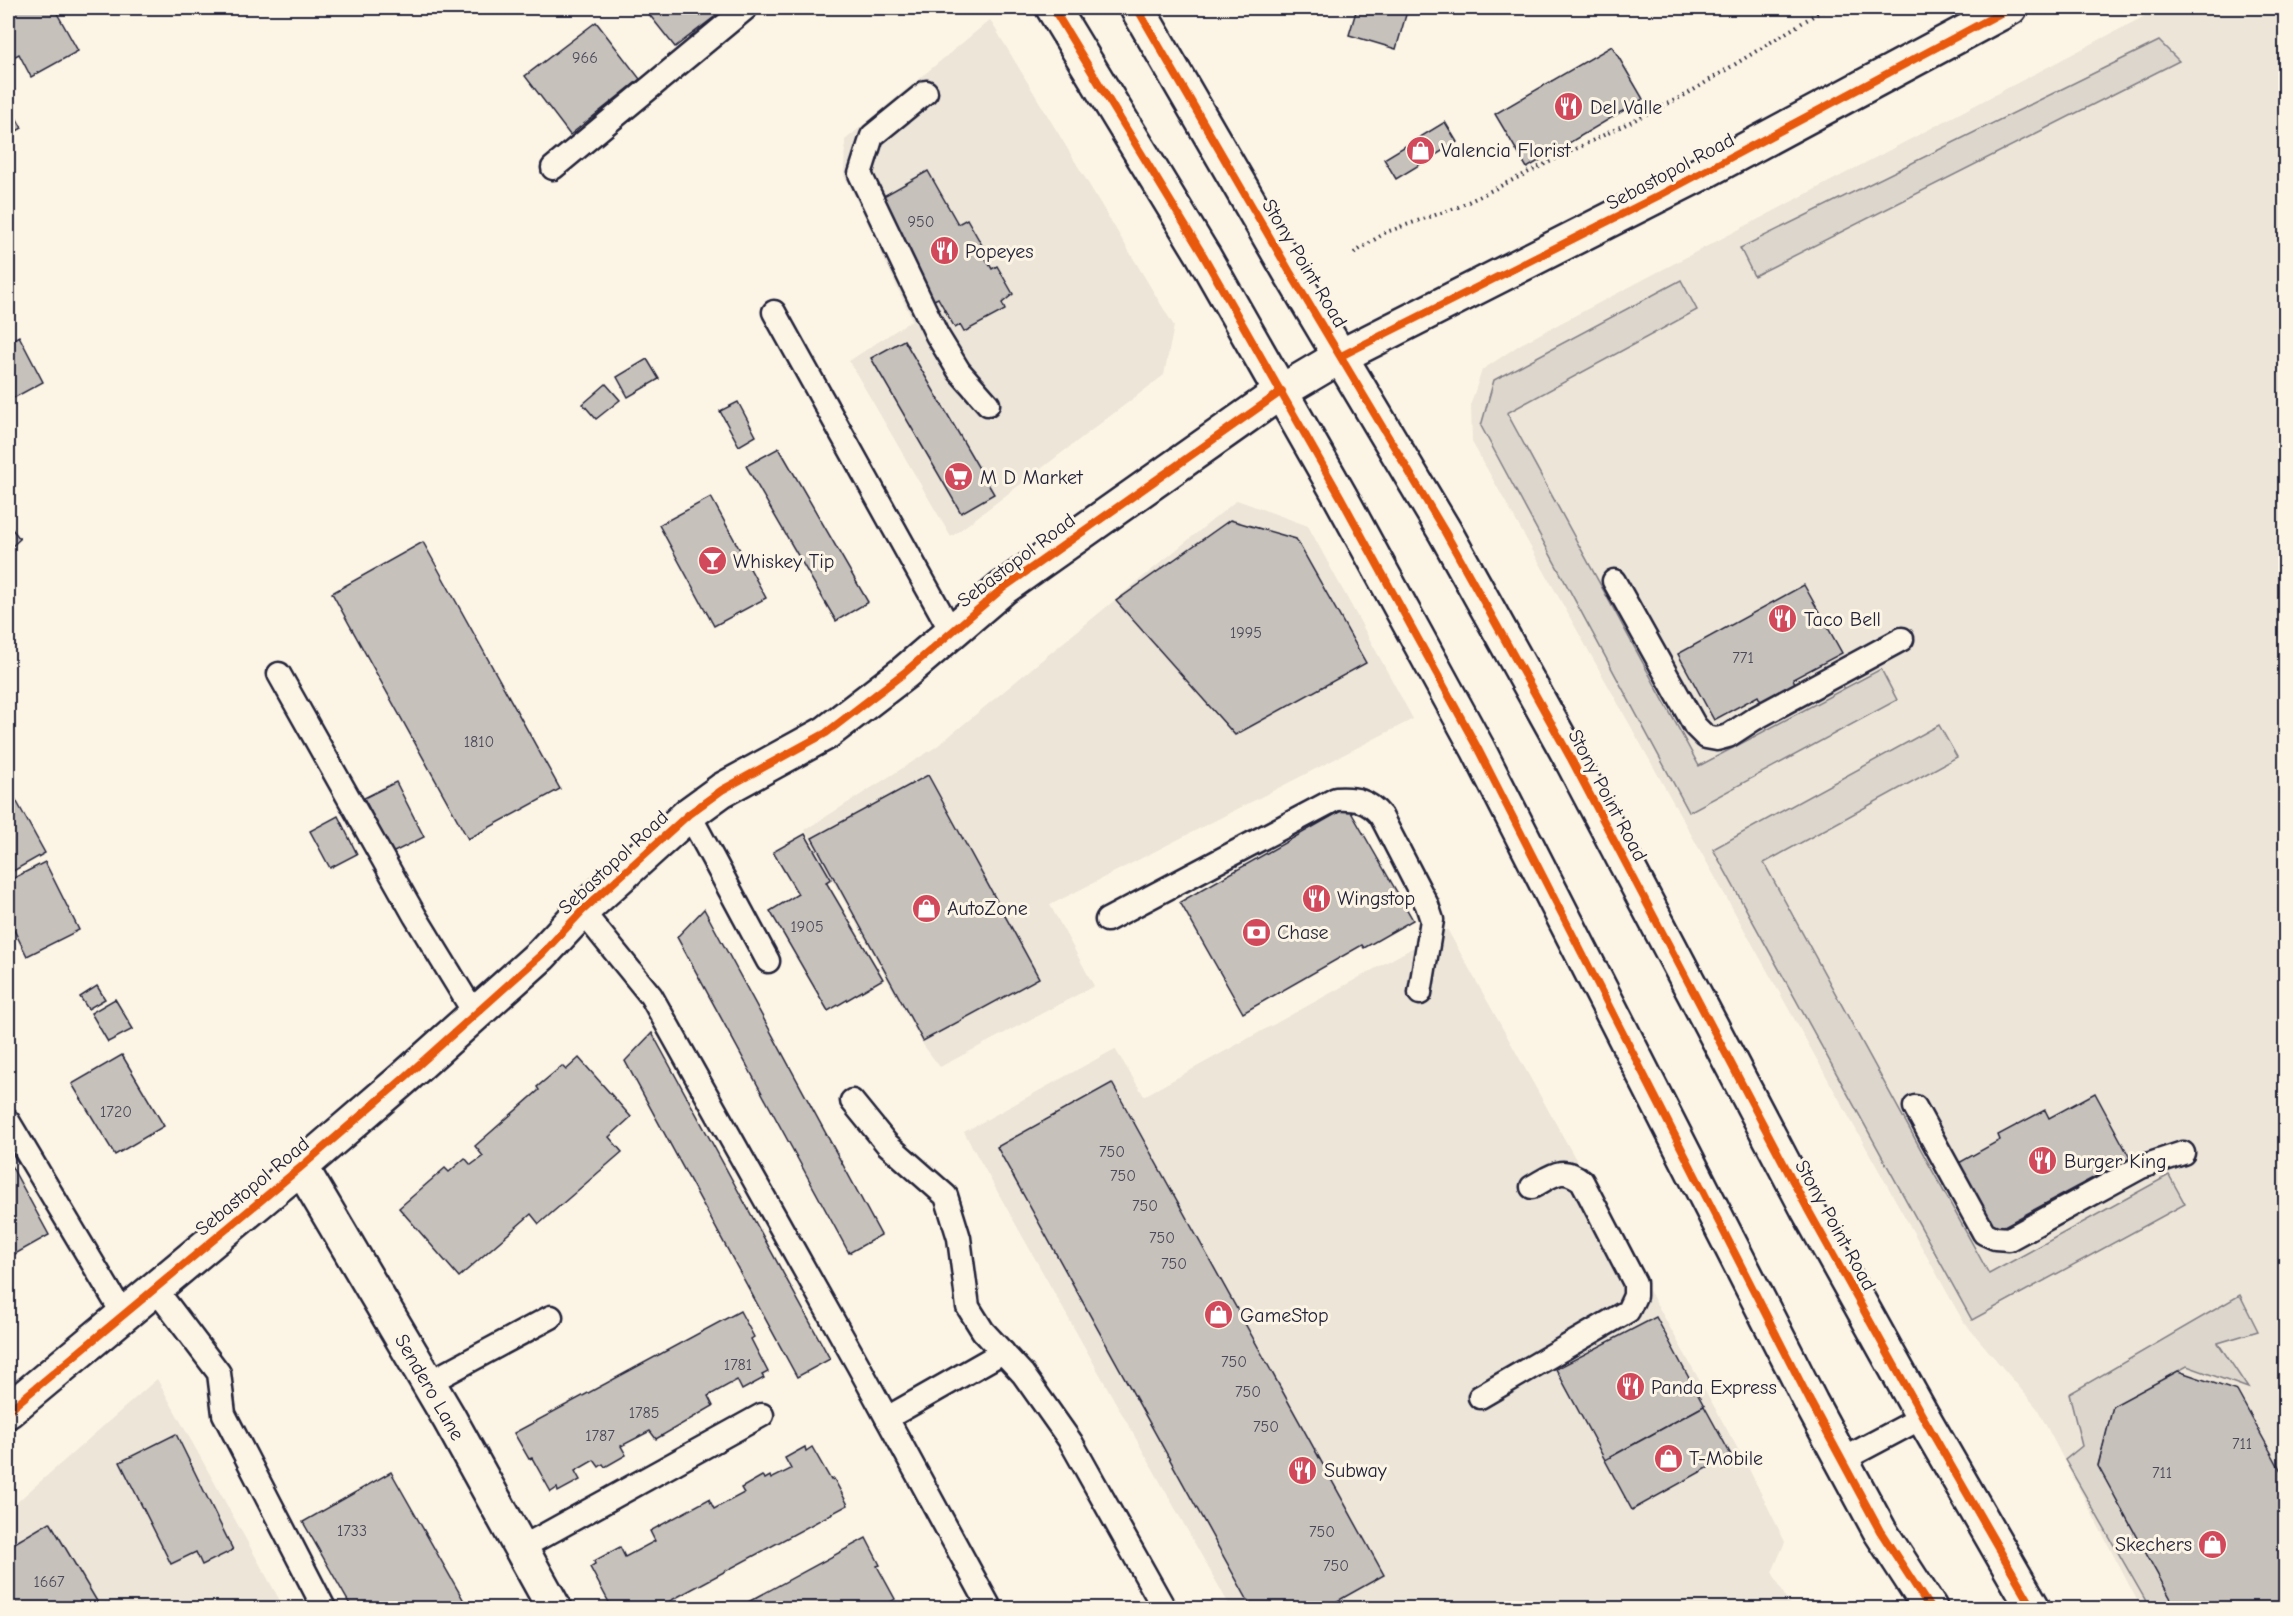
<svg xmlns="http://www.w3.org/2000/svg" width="2293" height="1616" viewBox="0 0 2293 1616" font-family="'Comic Neue',sans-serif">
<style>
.built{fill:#ece5d8}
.green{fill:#dcd6cc;stroke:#7f7c84;stroke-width:1.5}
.building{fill:#c6c1bb;stroke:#22223b;stroke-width:1.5}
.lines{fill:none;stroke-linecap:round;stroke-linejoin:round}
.lane-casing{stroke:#22223b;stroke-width:27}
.street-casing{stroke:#22223b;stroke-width:38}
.secondary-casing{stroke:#22223b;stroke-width:38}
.path{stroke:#22223b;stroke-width:4;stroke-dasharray:1.5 4.5;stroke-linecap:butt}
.lane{stroke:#fcf5e5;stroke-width:22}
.street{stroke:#fcf5e5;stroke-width:33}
.secondary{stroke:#fcf5e5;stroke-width:33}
.cycleway-casing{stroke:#fcf5e5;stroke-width:11}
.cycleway{stroke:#e8590c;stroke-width:8}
.labels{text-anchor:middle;stroke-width:6;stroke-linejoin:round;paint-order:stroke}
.number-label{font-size:16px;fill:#4b4a5b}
.poi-label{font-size:20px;fill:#22223b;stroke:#fcf5e5;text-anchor:start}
.street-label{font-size:20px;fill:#22223b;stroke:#fcf5e5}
</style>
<rect width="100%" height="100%" fill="#fcf5e5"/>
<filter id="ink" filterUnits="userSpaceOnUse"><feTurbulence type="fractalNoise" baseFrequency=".0167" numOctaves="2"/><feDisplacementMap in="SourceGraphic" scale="12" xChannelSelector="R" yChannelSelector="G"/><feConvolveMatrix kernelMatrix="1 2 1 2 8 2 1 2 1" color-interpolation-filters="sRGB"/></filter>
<g filter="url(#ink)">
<g class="built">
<path d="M2160,8H2285V1608H2141L2037,1408L1963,1321L1472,442L1471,403L1482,370L1521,344Z"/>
<path d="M990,20L1174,326L1164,375L951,537L849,361L912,320L865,217L844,176L845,140Z"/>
<path d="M1237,500L1308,526L1413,719L1050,905L1094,986L940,1067L924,1046L805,830L936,747Z"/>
<path d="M1447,929L1749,1469L1785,1542L1772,1572L1791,1608H1231L964,1132L1115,1049L1144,1096Z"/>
<path d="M157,1379L284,1608H8V1510Z"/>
</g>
<g class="green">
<path d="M2159,41L2179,61L1754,276L1740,248Z"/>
<path d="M1681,280L1697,310L1507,413L1699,766L1881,669L1897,700L1689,812L1481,426L1494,380Z"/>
<path d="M1939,725L1957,757L1764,863L1989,1274L2169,1175L2185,1204L1972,1320L1713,849Z"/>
<path d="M2240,1295L2258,1331L2218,1343L2248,1388L2187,1366L2114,1406L2098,1465L2176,1608H2150L2065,1460L2082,1446L2069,1394Z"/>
</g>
<g class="building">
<path d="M8,8H54L78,51L31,77L19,54L8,60Z"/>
<path d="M644,8H726L675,47Z"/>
<path d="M1357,8H1408L1396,49L1349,35Z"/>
<path d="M596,22L640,79L570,135L525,76Z"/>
<path d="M1612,46L1643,99L1527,168L1495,114Z"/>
<path d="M8,104L22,128L8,136Z"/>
<path d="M1445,122L1457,142L1396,179L1384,159Z"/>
<path d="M928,171L958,224L967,219L983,247L980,249L992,269L997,266L1013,294L1002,303L1005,310L964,332L960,325L955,328L938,298L930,302L880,198Z"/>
<path d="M19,336L43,382L8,401V342Z"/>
<path d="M904,340L994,494L961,513L871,358Z"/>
<path d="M647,359L659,379L628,397L617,377Z"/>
<path d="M606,384L620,400L596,419L583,404Z"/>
<path d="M738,402L756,436L739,446L720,411Z"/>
<path d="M779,448L868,602L836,621L746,466Z"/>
<path d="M711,497L766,598L714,626L659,525Z"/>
<path d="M1230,520L1296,539L1366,663L1235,735L1116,601Z"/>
<path d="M8,524L20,539L8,550Z"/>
<path d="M423,542L560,789L468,839L332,593Z"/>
<path d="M1804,585L1842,653L1793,679L1795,683L1761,702L1758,696L1714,720L1678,654Z"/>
<path d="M928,775L1039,978L923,1041L812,838Z"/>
<path d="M396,782L424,837L392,853L364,798Z"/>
<path d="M12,793L45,853L8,874V795Z"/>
<path d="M1348,807L1413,920L1364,948L1362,945L1243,1013L1180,902Z"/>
<path d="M338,816L357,854L330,868L310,831Z"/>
<path d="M805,834L831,879L826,882L883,979L828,1011L770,911L798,894L773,852Z"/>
<path d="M45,862L79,930L27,956L8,918V881Z"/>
<path d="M704,909L881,1235L849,1253L677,937Z"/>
<path d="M97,986L105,999L88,1009L80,997Z"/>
<path d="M115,999L133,1029L108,1042L91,1013Z"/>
<path d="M652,1033L830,1359L797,1377L625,1061Z"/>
<path d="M122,1055L164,1126L115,1155L72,1084Z"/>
<path d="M579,1058L631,1117L609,1137L622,1152L539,1224L531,1214L459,1277L399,1208L445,1168L449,1172L465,1158L471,1165L483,1156L475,1146L539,1090L537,1087L562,1066L566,1070Z"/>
<path d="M1112,1083L1384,1575L1325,1608H1252L997,1147Z"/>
<path d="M2095,1093L2130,1158L1993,1232L1957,1164L2000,1140L1998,1135L2045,1110L2049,1118Z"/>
<path d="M8,1160L49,1235L8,1258Z"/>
<path d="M740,1311L754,1337L751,1339L768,1372L762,1375L764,1378L742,1390L737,1380L708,1396L713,1406L656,1439L650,1431L621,1446L626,1455L605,1467L603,1464L599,1467L594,1460L575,1471L580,1480L558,1492L557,1488L551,1492L532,1458L529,1459L514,1433Z"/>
<path d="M1656,1317L1704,1406L1605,1460L1556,1369Z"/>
<path d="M2178,1371L2237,1391L2286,1480V1608H2176L2098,1466L2113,1406Z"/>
<path d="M1704,1406L1731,1455L1632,1510L1605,1460Z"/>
<path d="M176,1434L233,1550L202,1565L196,1552L171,1564L120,1462Z"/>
<path d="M805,1447L806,1451L812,1447L831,1480L834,1479L848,1505L657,1608H612L590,1567L595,1564L594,1561L620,1547L625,1557L655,1541L650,1531L709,1499L714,1509L744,1493L741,1488L762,1476L765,1479L770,1476L771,1479L791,1469L785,1458Z"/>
<path d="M391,1472L468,1608H352L303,1522Z"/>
<path d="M50,1522L101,1608H8V1547Z"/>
<path d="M866,1538L880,1565L877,1566L895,1599L889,1603L891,1605L885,1608H737Z"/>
</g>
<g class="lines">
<defs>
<g id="lane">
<path d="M926,92L872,136L860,174L937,335L959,371L988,404"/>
<path d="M553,168L746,8"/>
<path d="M774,312L951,631"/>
<path d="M1614,581L1695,726L1706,737L1717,739L1728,736L1754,719L1902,639"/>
<path d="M279,674L415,916L475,1014"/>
<path d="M689,814L768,961"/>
<path d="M582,911L651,996L858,1365L990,1608"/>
<path d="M1107,920L1336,799C1355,798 1368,800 1381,816L1427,905L1432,920L1420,993"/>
<path d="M852,1101L887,1144L946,1196L959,1238L968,1307L983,1331L1023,1374L1071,1442L1164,1608"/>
<path d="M1915,1107L1984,1233L1995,1238L2009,1239L2141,1167L2183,1153"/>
<path d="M8,1121L123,1314"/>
<path d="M154,1287L219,1373L224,1414L324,1608"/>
<path d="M428,1383L551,1317"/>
<path d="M1480,1397L1628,1311L1635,1296V1283L1582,1181C1562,1165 1552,1176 1532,1187"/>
<path d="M887,1418L1003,1352"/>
<path d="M1842,1460L1923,1417"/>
<path d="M521,1548L762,1415"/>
</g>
<path id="street" d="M301,1167L449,1418L554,1608"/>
<g id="secondary">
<path d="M1053,8L1203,255L1340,496L1478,749L1811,1403L1880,1531L1930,1608"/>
<path d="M1137,8L1291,274L1445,532L1570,757L1807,1208L1923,1417L2033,1608"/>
<path d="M8,1411L301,1167L403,1079L541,955L582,911L689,814L722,790L826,733L904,673L1003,588L1282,391L1341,356L1704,172L2010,8"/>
</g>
</defs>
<use href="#lane" class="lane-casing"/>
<use href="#street" class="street-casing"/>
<use href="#secondary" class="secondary-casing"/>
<path class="path" d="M1354,253L1386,232L1458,207L1687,94L1826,8"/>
<use href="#lane" class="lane"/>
<use href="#street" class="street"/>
<use href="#secondary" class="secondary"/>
<defs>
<g id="cycleway">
<path d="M1053,8L1203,255L1340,496L1478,749L1811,1403L1880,1531L1930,1608"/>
<path d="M1137,8L1291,274L1445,532L1570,757L1807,1208L1923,1417L2033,1608"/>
<path d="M1341,356L1660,195L2010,8"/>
<path d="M8,1411L301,1167L403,1079L541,955L582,911L689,814L722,790L826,733L904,673L1003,588L1282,391"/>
</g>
</defs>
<use href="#cycleway" class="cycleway-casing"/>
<use href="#cycleway" class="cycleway"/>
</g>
</g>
<defs>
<symbol id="restaurant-disc" viewBox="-11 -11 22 22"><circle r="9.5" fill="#d1495b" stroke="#fcf5e5"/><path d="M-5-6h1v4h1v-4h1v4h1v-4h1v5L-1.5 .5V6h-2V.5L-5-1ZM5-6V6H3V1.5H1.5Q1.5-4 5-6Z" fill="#fff"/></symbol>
<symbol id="shop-disc" viewBox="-11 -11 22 22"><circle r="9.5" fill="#d1495b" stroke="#fcf5e5"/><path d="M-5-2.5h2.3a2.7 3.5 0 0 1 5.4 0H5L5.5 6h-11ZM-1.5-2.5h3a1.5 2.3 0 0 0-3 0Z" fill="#fff"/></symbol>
<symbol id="supermarket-disc" viewBox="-11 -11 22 22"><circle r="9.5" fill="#d1495b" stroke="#fcf5e5"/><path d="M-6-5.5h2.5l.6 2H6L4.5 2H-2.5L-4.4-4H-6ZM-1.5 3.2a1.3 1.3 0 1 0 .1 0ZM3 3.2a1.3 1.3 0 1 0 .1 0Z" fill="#fff"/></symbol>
<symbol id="bar-disc" viewBox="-11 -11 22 22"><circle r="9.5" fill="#d1495b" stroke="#fcf5e5"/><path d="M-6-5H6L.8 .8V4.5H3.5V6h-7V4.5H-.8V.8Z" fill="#fff"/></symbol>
<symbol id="bank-disc" viewBox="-11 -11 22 22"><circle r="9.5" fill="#d1495b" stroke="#fcf5e5"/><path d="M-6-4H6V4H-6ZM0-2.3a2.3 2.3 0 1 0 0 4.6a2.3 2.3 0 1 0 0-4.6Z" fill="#fff"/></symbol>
</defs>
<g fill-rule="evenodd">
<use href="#restaurant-disc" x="1552" y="90" width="33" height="33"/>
<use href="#shop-disc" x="1404" y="134" width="33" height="33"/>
<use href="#restaurant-disc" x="928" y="234" width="33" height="33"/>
<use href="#supermarket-disc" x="942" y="460" width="33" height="33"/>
<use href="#bar-disc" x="696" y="544" width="33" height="33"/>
<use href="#restaurant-disc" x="1766" y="602" width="33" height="33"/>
<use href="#restaurant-disc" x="1300" y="882" width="33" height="33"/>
<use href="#shop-disc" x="910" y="892" width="33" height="33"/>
<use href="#bank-disc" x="1240" y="916" width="33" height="33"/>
<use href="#restaurant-disc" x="2026" y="1144" width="33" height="33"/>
<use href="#shop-disc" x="1202" y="1298" width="33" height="33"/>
<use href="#restaurant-disc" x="1614" y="1370" width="33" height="33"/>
<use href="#shop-disc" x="1652" y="1442" width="33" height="33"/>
<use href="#restaurant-disc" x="1286" y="1454" width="33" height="33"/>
<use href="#shop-disc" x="2196" y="1528" width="33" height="33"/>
</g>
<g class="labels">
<g class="number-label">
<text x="585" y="63">966</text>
<text x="921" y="227">950</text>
<text x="1246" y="638">1995</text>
<text x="1743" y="663">771</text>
<text x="479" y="747">1810</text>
<text x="807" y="932">1905</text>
<text x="116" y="1117">1720</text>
<text x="1112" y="1157">750</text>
<text x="1123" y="1181">750</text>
<text x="1145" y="1211">750</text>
<text x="1162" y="1243">750</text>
<text x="1174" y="1269">750</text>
<text x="1234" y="1367">750</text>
<text x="738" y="1370">1781</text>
<text x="1248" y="1397">750</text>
<text x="644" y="1418">1785</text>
<text x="1266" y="1432">750</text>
<text x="600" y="1441">1787</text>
<text x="2242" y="1449">711</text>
<text x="2162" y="1478">711</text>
<text x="352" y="1536">1733</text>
<text x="1322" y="1537">750</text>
<text x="1336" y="1571">750</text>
<text x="49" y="1587">1667</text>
</g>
<g class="poi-label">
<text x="1590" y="114">Del Valle</text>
<text x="1441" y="157">Valencia Florist</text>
<text x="965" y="258">Popeyes</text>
<text x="980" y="484">M D Market</text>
<text x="733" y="568">Whiskey Tip</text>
<text x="1804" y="626">Taco Bell</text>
<text x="1337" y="905">Wingstop</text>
<text x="947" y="915">AutoZone</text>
<text x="1277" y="939">Chase</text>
<text x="2064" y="1168">Burger King</text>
<text x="1240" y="1322">GameStop</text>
<text x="1651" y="1394">Panda Express</text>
<text x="1689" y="1465">T-Mobile</text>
<text x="1324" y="1477">Subway</text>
<text x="2192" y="1551" text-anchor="end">Skechers</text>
</g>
<g class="street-label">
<text transform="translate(1670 171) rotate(-28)" y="7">Sebastopol Road</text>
<text transform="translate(1305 263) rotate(59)" y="7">Stony Point Road</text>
<text transform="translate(1016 560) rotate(-37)" y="7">Sebastopol Road</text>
<text transform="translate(1608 795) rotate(62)" y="7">Stony Point Road</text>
<text transform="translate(613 862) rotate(-43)" y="7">Sebastopol Road</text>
<text transform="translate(252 1186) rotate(-40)" y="7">Sebastopol Road</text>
<text transform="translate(1836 1225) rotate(61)" y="7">Stony Point Road</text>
<text transform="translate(430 1387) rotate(60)" y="7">Sendero Lane</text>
</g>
</g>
<rect width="2293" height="1616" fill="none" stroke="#fcf5e5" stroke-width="30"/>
<rect x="15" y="15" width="2263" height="1586" fill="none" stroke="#22223b" stroke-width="2" filter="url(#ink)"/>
</svg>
